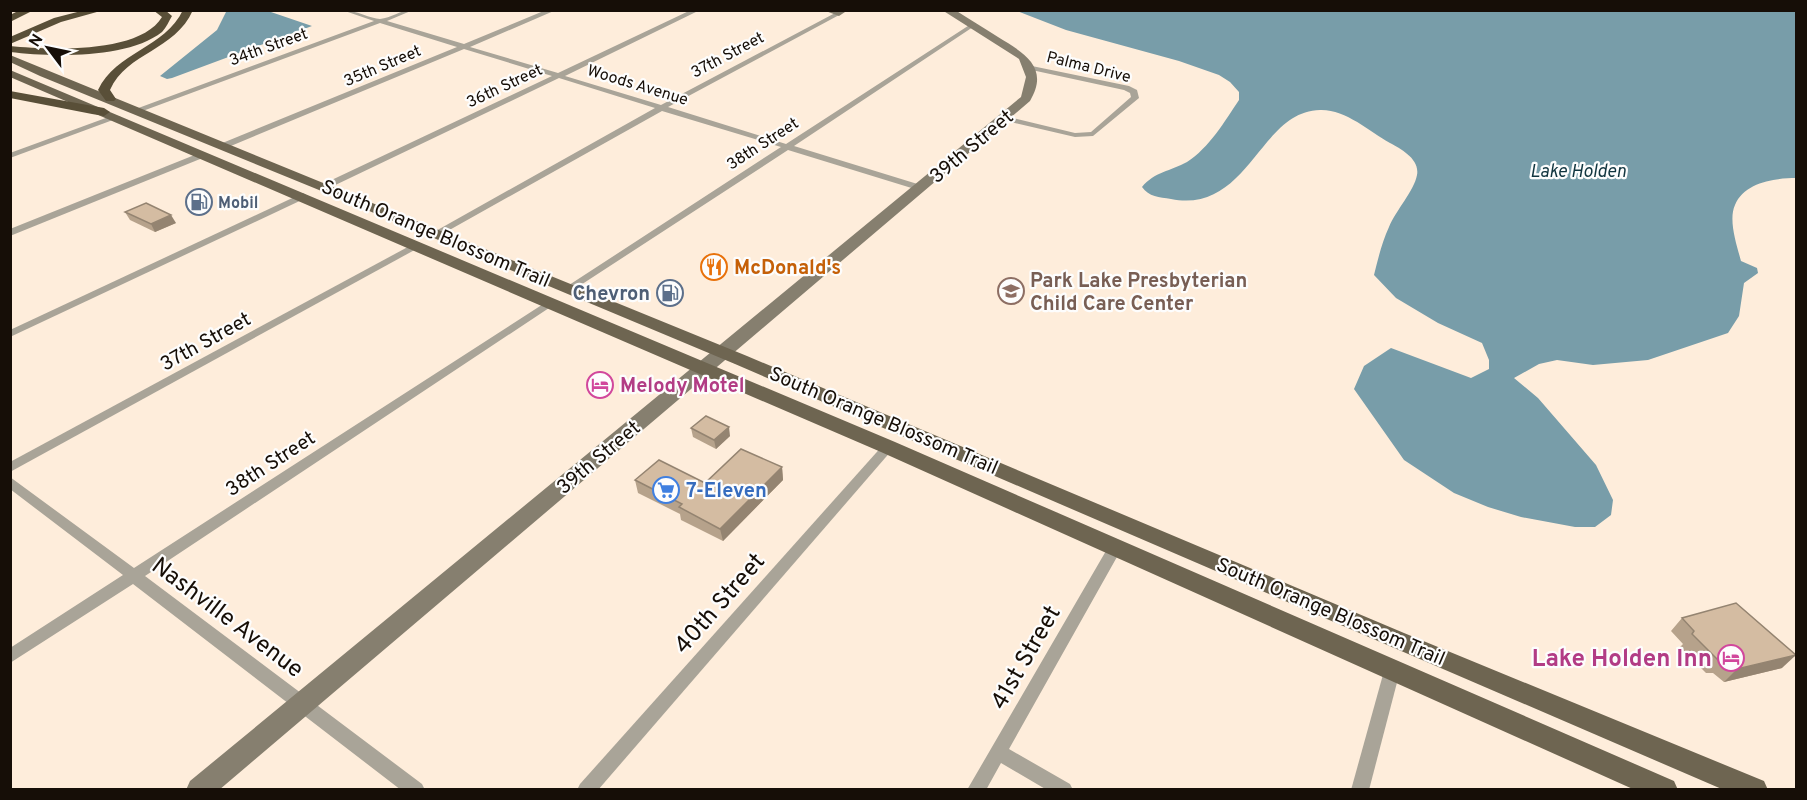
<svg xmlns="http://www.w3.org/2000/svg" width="1807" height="800" viewBox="0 0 1807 800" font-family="Overpass,sans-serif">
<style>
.water{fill:#789da9}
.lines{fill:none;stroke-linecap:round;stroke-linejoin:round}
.street{fill:#a9a498;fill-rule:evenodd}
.secondary{fill:#867f6f;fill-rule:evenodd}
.primary{fill:#6e6551;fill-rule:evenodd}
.highway{fill:#594f38;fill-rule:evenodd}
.wall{fill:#b6a28b}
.shaded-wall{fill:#948471}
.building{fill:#d4bca2;stroke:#948471;stroke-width:1.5}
.labels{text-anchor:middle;stroke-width:4.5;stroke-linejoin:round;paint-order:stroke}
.far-street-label{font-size:16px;fill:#160e07;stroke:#fdfdfd}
.far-service-label{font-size:16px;font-weight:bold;fill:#4e5e75;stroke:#fdfdfd;text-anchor:start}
.far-water-label{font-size:18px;font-style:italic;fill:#11353f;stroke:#fdfdfd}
.street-label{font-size:20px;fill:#160e07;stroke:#fdfdfd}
.food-label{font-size:20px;font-weight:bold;fill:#c56008;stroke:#fdfdfd;text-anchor:start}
.education-label{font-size:20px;font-weight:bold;fill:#785e54;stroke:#fdfdfd;text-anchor:start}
.service-label{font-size:20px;font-weight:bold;fill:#4e5e75;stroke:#fdfdfd;text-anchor:end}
.hotel-label{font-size:20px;font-weight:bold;fill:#b23c85;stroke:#fdfdfd;text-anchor:start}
.shop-label{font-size:20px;font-weight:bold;fill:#366cbe;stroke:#fdfdfd;text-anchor:start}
.near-street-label{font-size:24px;fill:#160e07;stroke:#fdfdfd}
.near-hotel-label{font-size:24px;font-weight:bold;fill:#b23c85;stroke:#fdfdfd;text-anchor:end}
</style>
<rect width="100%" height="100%" fill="#feeddb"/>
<g class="water">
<path d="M227,10L268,11L312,26L172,78L167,79L160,76L217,30Z"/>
<path d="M1017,11H1796V178C1776,178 1744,182 1735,205C1728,220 1737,246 1741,261L1757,268L1758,273L1744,283L1739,316L1728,333L1648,360L1593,365L1557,360L1539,364L1514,378L1538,398L1596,465L1613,500L1611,515L1595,527H1575L1521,517L1488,507L1454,493L1404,460L1354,389L1364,366L1391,348L1471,378L1489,369V360L1482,343L1438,323L1396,298L1374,275C1378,259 1382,242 1389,227C1396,210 1414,191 1417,175C1420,159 1401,149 1390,143C1369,131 1345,109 1320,110C1259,111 1249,214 1171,199C1159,197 1149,197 1142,187C1154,172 1171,171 1187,162C1209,148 1225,121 1239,100V92L1230,82L1219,75L1179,61L1066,30Z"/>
</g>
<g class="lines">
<g class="street">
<path d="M342,10C356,10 371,19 380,19C391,18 400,10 413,10L387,21L464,44L546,10H556L470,47L558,73L691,10H700L565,76L661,105L837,12H841V14L668,107L786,144L971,24L976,25L794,146L924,186V190H918L788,150L570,292L566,291L565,289L566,287L781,147L662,111L437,237L432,234L434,232L655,108L559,78L327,189H321V185L552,76L464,49L226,148H220V144L457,47L380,23L140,112L133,110L374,21Z"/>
<path d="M1027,65L1129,86L1137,90L1139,98L1093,136L1075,137L1002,120V116H1005L1075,133L1091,132L1131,97L1130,93L1124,90L1027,69Z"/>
<path d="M114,115L121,117L10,158V153Z"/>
<path d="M202,152L205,153V157L10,236V229Z"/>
<path d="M303,193L308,196L306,198L10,337V330Z"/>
<path d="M417,242L420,243V247L10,472V462Z"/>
<path d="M551,299L556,302L555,304L145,576L422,784L425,790H401L133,584L10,663V648L123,575L10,489V477L134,568Z"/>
<path d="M888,443L894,447L892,450L598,790H577L580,784L884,444Z"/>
<path d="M1115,543L1120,544L1122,548L1009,749L1070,784L1073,790H1047L1001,763L986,790H967L1110,544Z"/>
<path d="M1392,664L1398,666L1400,671L1369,790H1351L1384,671L1386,666Z"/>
</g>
<g class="secondary">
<path d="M823,10H848L839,16Z"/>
<path d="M942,10H955C969,19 984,28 998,37C1024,53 1050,67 1030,101L219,790H186L190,781L1021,97L1026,77L1019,59Z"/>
</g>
<g class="primary">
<path d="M10,55L747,356L1404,633L1764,781L1768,790H1724L735,364L319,190L40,76L10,62Z"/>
<path d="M10,70L895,442L1674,781L1678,790H1635L881,452L10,77Z"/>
</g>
<g class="highway">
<path d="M20,10H34L10,22V15Z"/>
<path d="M85,10H104L61,22L10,44V37L54,18Z"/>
<path d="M153,10H165L172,16C169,21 166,28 162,32C128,59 51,57 10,52V46C49,50 140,54 162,17Z"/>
<path d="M183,10H193C175,51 127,52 110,90L116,99L114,101H106L98,90C116,52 165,48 183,10Z"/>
<path d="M10,91L104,108L110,112L104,116L92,114L10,98Z"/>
</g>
</g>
<g class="wall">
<path d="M125,212L176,223L155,232L130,220Z"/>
<path d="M691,428L730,436L716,449L693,437Z"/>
<path d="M782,467L783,480L723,541L681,520L680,514L638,493L635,480L705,483Z"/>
<path d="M1682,618L1782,668L1724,682L1713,673H1706L1680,647L1683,644L1671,631Z"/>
</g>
<g class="shaded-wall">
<path d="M171,215L176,223L155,232L151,224Z"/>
<path d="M729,427L730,436L716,449L714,440Z"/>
<path d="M782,467L783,480L723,541L720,529Z"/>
<path d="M1796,655L1782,668L1724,682L1737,669Z"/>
</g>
<g class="building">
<path d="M146,203L171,215L151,224L125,212Z"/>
<path d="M706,416L729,427L714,440L691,428Z"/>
<path d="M741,449L782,467L720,529L679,507L682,504L635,480L659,460L705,483Z"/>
<path d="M1736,603L1796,655L1737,669L1725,660H1718L1692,634L1694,631L1682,618Z"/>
</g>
<defs>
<symbol id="fuel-ring" viewBox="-11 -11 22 22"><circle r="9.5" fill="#fdfdfd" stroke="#5c6f8a" stroke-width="1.5"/><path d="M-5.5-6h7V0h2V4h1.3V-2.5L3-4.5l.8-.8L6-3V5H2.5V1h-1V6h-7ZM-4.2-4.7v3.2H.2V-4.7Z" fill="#5c6f8a"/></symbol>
<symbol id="restaurant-ring" viewBox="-11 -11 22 22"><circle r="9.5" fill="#fdfdfd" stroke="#e8710a" stroke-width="1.5"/><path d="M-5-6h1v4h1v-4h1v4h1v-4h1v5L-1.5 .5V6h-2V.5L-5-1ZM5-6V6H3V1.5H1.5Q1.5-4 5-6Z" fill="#e8710a"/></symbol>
<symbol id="school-ring" viewBox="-11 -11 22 22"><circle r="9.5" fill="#fdfdfd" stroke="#8d6e63" stroke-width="1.5"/><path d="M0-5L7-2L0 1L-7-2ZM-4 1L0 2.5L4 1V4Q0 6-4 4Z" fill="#8d6e63"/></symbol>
<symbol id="hotel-ring" viewBox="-11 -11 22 22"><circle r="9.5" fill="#fdfdfd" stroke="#d1479c" stroke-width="1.5"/><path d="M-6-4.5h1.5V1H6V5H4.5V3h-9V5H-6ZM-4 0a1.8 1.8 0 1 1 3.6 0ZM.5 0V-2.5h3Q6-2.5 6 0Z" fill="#d1479c"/></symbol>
<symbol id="supermarket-ring" viewBox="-11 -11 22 22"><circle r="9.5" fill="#fdfdfd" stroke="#3f7fe0" stroke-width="1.5"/><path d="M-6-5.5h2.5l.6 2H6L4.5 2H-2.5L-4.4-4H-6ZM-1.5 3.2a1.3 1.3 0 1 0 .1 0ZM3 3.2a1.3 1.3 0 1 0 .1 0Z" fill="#3f7fe0"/></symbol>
</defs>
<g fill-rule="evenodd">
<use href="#fuel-ring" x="184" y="187" width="30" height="30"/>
<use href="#restaurant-ring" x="699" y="252" width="30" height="30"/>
<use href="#school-ring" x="996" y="276" width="30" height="30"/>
<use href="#fuel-ring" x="655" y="278" width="30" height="30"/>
<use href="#hotel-ring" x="585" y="370" width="30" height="30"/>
<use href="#supermarket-ring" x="651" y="475" width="30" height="30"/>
<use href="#hotel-ring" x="1716" y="643" width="30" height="30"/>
</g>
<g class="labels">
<g class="far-street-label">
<text transform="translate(268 46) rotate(-20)" y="6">34th Street</text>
<text transform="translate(727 54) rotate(-28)" y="6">37th Street</text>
<text transform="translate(382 65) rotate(-23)" y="6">35th Street</text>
<text transform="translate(1089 66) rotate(14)" y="6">Palma Drive</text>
<text transform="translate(638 84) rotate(17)" y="6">Woods Avenue</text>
<text transform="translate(504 85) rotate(-25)" y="6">36th Street</text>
<text transform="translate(762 143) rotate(-33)" y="6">38th Street</text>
</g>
<g class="far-service-label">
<text x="218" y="208">Mobil</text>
</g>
<g class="far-water-label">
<text x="1578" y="177">Lake Holden</text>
</g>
<g class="street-label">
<text transform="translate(971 146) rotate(-40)" y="7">39th Street</text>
<text transform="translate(436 233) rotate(23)" y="7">South Orange Blossom Trail</text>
<text transform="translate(205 341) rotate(-29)" y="7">37th Street</text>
<text transform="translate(884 420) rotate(23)" y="7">South Orange Blossom Trail</text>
<text transform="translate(598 457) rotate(-40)" y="7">39th Street</text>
<text transform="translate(270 463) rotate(-33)" y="7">38th Street</text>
<text transform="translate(1331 611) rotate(23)" y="7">South Orange Blossom Trail</text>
</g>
<g class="food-label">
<text x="734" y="274">McDonald's</text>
</g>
<g class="education-label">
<text x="1030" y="287">Park Lake Presbyterian<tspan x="1030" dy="23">Child Care Center</tspan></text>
</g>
<g class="service-label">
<text x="650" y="300">Chevron</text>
</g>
<g class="hotel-label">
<text x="620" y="392">Melody Motel</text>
</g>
<g class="shop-label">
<text x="686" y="497">7-Eleven</text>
</g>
<g class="near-street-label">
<text transform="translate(719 603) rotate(-49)" y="8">40th Street</text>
<text transform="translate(228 617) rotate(37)" y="8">Nashville Avenue</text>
<text transform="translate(1025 657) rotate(-60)" y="8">41st Street</text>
</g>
<g class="near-hotel-label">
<text x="1712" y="666">Lake Holden Inn</text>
</g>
</g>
<rect width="1807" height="800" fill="none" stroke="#160e07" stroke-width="24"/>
<g transform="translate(48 48) rotate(302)" stroke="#fdfdfd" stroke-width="4.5" paint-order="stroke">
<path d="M0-4.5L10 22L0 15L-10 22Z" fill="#160e07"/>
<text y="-9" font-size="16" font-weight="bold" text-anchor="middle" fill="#160e07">N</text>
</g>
</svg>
